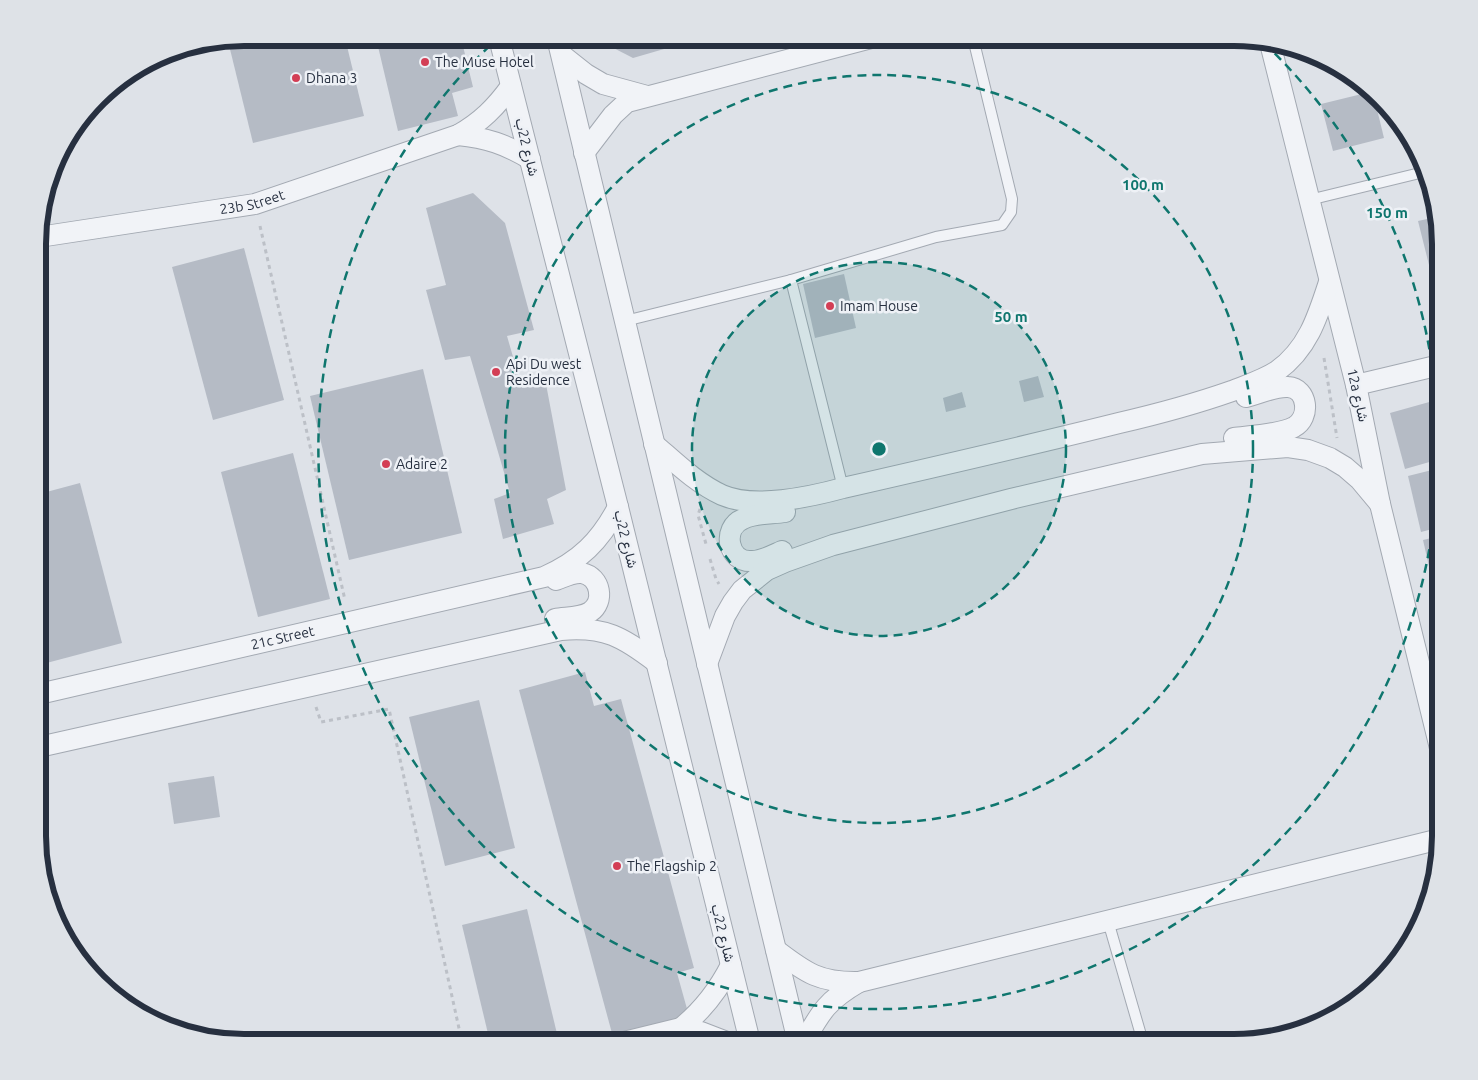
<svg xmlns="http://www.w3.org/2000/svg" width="1478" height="1080" viewBox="0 0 1478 1080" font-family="Ubuntu,Vazirmatn,sans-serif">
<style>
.building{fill:#b5bbc5}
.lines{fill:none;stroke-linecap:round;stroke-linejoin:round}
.lane-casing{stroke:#a3a9b2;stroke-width:12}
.street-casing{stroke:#a3a9b2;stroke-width:22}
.path{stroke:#bcc0c7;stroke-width:3;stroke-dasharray:4 4;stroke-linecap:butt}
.lane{stroke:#f1f3f7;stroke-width:10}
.street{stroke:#f1f3f7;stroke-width:20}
.ring{fill:none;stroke:#0f766e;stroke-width:2.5;stroke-dasharray:9 6}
.poi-dot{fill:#d33e55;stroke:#eef1f6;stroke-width:2}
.labels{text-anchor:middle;stroke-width:5;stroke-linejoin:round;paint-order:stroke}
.poi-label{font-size:14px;fill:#273040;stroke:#eef1f6;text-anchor:start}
.street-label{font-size:14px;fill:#273040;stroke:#eef1f6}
.rim{fill:none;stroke:#273040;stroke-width:6}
.centre{fill:#0f766e;stroke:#eef1f6;stroke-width:2.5}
.ring-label{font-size:15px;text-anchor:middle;font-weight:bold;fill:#0f766e;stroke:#eef1f6;stroke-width:5;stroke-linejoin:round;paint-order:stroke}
</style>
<rect width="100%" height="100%" fill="#dee2e8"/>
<g class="building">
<path d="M244,38H345L364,116L253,143L228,41Z"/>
<path d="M376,38H461L473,87L452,93L458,116L398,131Z"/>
<path d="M598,38H702L633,58L598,40Z"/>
<path d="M1370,92L1374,97L1384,138L1333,151L1321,104Z"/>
<path d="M473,193L505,223L534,330L507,336L522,388L546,384L566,490L547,499L554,524L503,539L494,499L510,493L470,356L445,360L426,290L446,285L426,208Z"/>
<path d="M1436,217L1440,231L1439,305L1418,221Z"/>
<path d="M244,248L284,400L213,420L172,267Z"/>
<path d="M844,274L856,328L815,338L803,284Z"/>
<path d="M423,369L462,533L349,560L310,396Z"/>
<path d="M1038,376L1044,397L1024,402L1019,381Z"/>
<path d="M962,392L966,407L946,412L943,398Z"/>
<path d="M1440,399V459L1405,469L1390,413Z"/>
<path d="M293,453L330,599L258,617L221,472Z"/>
<path d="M1440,468V527L1421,532L1408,476Z"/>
<path d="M80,483L122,643L39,665V494Z"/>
<path d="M1440,536V596L1436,597L1423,540Z"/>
<path d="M585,672L594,706L621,699L694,968L677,973L689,1016L613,1037L519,690Z"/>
<path d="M479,700L515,848L445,866L409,717Z"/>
<path d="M214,776L220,817L174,824L168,783Z"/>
<path d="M527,909L559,1042H490L462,925Z"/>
</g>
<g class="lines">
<defs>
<g id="lane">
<path d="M1309,200L1424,172"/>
<path d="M625,321L791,280"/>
<path d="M843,488L791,280L936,237L1002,225L1011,212L1012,199L973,38"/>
<path d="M1108,921L1143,1042"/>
</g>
<g id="street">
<path d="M499,38L618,507L750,1042"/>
<path d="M557,38L798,1042"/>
<path d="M1270,43L1356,385L1380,504L1440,748"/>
<path d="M562,55L586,74L603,84L647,96"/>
<path d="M458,135C487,138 505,144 530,159"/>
<path d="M584,153L613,115L627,102L871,38"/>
<path id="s1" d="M39,237L255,204L458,135C481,122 496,107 511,86"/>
<path d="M1356,385L1440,365"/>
<path d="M1234,438C1249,436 1282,434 1294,427C1311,418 1308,388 1288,387C1275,386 1259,394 1246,397"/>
<path d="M654,444C675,462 696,483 722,495C754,509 810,497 843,488C935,467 1027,446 1119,423C1158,414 1195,404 1232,391C1247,385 1263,380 1277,371C1308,349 1318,316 1329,282"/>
<path d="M782,551C773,555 762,561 752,561C728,563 721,528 743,519C755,513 772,514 785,512"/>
<path d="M555,619C566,617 580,618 590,612C605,602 601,577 582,573C573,572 564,577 556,580"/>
<path d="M707,664L725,616L733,602L742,590L767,570L785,562L833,545L1011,499L1202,454L1288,447L1308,450L1330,458L1345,467L1360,480L1380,504"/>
<path id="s2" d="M39,694L544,577C580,561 600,541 618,507"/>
<path d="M39,747L561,630C605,626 623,637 657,663"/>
<path d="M776,950C806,973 820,983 859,982L1440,839"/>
<path d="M681,1028C703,1010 718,991 731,965"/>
<path d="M624,1042L681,1028L701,1032L727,1042"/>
<path d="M804,1042C821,1011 828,1000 859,982"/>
</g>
</defs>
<use href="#lane" class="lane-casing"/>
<use href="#street" class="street-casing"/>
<g class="path">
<path d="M260,226L345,600"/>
<path d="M1324,358L1337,438"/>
<path d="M700,509L698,515L706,544"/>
<path d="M710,559L716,579L719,584"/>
<path d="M316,707L321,722L389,709L462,1042"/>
</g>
<use href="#lane" class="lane"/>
<use href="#street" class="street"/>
</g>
<circle cx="879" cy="449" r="187" fill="#0f766e" fill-opacity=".12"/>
<g class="ring">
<circle cx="879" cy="449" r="187"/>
<circle cx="879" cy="449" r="374"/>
<path d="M1264 43A560 560 0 1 1 497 39"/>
</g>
<g class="poi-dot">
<circle cx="425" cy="62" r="5"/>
<circle cx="296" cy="78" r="5"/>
<circle cx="830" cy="306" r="5"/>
<circle cx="496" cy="372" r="5"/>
<circle cx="386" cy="464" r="5"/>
<circle cx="617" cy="866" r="5"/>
</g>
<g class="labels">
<g class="poi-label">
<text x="435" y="67">The Muse Hotel</text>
<text x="306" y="83">Dhana 3</text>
<text x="840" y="311">Imam House</text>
<text x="506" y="369">Api Du west<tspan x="506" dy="16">Residence</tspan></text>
<text x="396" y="469">Adaire 2</text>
<text x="627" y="871">The Flagship 2</text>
</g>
<g class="street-label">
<text transform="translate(527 147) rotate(76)" y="5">شارع 22ب</text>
<text dy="5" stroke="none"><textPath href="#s1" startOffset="216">23b Street</textPath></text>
<text transform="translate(1358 395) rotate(77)" y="5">12a شارع</text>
<text transform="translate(626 539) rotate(76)" y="5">شارع 22ب</text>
<text dy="5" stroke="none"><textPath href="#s2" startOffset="250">21c Street</textPath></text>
<text transform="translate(723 933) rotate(76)" y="5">شارع 22ب</text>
</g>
</g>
<path d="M0 0H1478V1080H0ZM244 46H1234A198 198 0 0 1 1432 244V836A198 198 0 0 1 1234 1034H244A198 198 0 0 1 46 836V244A198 198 0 0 1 244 46Z" fill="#dee2e7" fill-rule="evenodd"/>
<path class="rim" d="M244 46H1234A198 198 0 0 1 1432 244V836A198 198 0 0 1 1234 1034H244A198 198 0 0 1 46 836V244A198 198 0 0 1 244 46Z"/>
<circle cx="879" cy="449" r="8" class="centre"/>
<g class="ring-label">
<text x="1143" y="190">100 m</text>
<text x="1387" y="218">150 m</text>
<text x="1011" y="322">50 m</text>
</g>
</svg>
